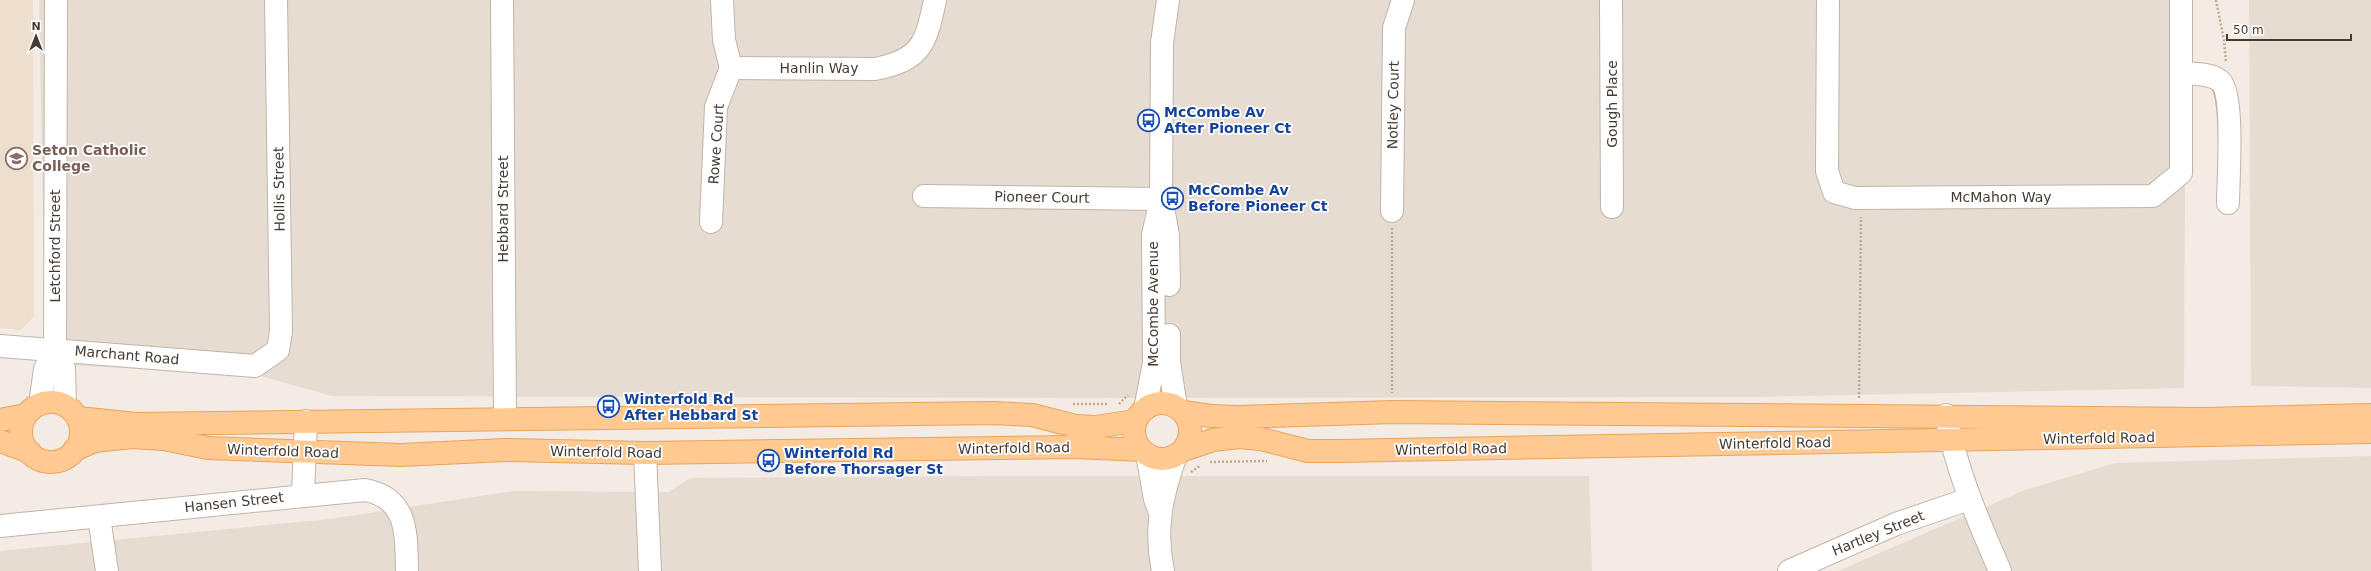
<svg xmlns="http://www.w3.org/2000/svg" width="2371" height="571" viewBox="0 0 2371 571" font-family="'DejaVu Sans',sans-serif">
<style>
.residential{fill:#e7dcd1}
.education{fill:#eddecd}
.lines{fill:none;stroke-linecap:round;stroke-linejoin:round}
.minor-casing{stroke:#c2b4a9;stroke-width:24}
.major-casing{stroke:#eaa35a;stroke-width:24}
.path{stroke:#c2aa96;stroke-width:2.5;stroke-dasharray:2 2;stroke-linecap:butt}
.minor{stroke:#fff;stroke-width:22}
.major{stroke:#ffca91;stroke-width:22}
.labels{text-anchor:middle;stroke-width:3.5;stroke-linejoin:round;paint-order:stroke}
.street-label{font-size:14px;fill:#453b33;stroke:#fff}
.transit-label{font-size:14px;font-weight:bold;fill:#164399;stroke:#fff;text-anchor:start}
.education-label{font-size:14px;font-weight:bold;fill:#785e54;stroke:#fff;text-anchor:start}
</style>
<rect width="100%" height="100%" fill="#f3ebe4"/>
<g class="residential">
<path d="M39,0H2186L2184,388L1753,397L1075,398L332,396L257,375L48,364L44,268Z"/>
<path d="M2249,0H2371V388L2251,386Z"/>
<path d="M2371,456V571H1838L2025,490L2115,463Z"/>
<path d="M1008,476H1589L1592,571H0V551L330,519L514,491L669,492L690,478Z"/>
</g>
<path class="education" d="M0,0H33L34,316L21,330L0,328Z"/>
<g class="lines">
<defs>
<g id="minor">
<path d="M56,0L55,349L64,368L65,405"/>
<path d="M502,0L505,418"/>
<path d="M722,0L724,40L731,68"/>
<path d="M1611,0L1612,207"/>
<path d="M1828,0L1827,171L1834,192L1855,198L2153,196L2181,173V0"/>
<path d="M731,68L875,69C922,60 926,43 935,0"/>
<path d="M2181,73C2193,74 2209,73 2219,80C2235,91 2228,182 2228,203"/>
<path d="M924,196L1161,199"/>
<path d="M1163,208L1168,235L1169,285"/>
<path d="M1392,211L1394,28L1403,0"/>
<path d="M711,222L716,107L731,68"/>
<path d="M1169,335V362L1176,407"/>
<path d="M0,346L255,366L278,350L281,331L276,0"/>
<path d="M40,404L45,369L55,349"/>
<path d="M1145,409L1154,363L1153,235L1161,199L1162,43L1168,0"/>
<path d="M1946,415C1956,470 1978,520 2000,571"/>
<path d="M645,453L650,571"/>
<path d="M1147,454L1155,499L1159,510"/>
<path d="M303,494L306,421"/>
<path d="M99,517L107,571"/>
<path d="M0,526L365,490C409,498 406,535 407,571"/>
<path d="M1163,571C1154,529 1162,494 1176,455"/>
<path d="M1789,571L1896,524L1969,499"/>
</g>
<g id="major">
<circle cx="51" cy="432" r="30"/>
<circle cx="1162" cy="431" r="28"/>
<path d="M1183,412L1211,416L1238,417L1393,412L2204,419L2371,415"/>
<path d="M78,418L136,424L993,413L1032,415L1075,426L1095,427L1135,421"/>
<path d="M0,420L26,415"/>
<path d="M0,441L30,452"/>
<path d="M74,450L95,441L132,437L164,439L208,448L401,455L505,450L645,453L1075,447L1142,450"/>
<path d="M1183,450L1213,440L1239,437L1261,439L1308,451H1339L2371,432"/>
</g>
</defs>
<use href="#minor" class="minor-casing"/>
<use href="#major" class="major-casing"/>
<g class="path">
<path d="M2216,0L2224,40L2226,63"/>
<path d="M1392,228V393"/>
<path d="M1859,398L1861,217"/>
<path d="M1073,404H1108"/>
<path d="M1119,404L1128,395"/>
<path d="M1210,462L1267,461"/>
<path d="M1191,472L1200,466"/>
</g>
<use href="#minor" class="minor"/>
<use href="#major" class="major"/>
</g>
<defs>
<symbol id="bus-ring" viewBox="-11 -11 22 22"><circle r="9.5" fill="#fff" stroke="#1a4fb4" stroke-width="1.5"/><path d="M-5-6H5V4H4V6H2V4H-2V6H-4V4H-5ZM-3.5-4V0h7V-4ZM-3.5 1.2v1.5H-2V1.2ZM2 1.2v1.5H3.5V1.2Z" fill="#1a4fb4"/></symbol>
<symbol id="school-ring" viewBox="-11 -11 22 22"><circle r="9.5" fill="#fff" stroke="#8d6e63" stroke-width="1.5"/><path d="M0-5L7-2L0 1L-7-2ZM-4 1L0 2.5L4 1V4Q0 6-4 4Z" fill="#8d6e63"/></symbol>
</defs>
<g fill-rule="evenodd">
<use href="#bus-ring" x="1136" y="108" width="25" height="25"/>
<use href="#school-ring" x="4" y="146" width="25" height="25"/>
<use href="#bus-ring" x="1160" y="186" width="25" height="25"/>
<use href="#bus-ring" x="596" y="394" width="25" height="25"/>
<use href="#bus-ring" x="756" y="448" width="25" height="25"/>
</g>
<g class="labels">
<g class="street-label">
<text x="819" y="73">Hanlin Way</text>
<text transform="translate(1612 104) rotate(-90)" y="5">Gough Place</text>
<text transform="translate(1393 105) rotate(-89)" y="5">Notley Court</text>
<text transform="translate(716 144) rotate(-86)" y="5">Rowe Court</text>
<text transform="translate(279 189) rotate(-91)" y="5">Hollis Street</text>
<text transform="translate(1042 197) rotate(1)" y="5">Pioneer Court</text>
<text x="2001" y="202">McMahon Way</text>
<text transform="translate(503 209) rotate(-90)" y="5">Hebbard Street</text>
<text transform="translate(55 246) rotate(-90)" y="5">Letchford Street</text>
<text transform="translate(1153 304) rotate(-90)" y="5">McCombe Avenue</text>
<text transform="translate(127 355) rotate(5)" y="5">Marchant Road</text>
<text transform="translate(2099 438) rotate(-1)" y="5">Winterfold Road</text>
<text transform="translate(1775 443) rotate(-1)" y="5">Winterfold Road</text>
<text transform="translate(1014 448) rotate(-1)" y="5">Winterfold Road</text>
<text transform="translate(1451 449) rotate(-1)" y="5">Winterfold Road</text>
<text transform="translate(283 451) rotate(2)" y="5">Winterfold Road</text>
<text transform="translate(606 452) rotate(1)" y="5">Winterfold Road</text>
<text transform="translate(234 502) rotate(-6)" y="5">Hansen Street</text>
<text transform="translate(1878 533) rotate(-22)" y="5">Hartley Street</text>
</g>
<g class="transit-label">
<text x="1164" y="117">McCombe Av<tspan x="1164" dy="16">After Pioneer Ct</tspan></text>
<text x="1188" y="195">McCombe Av<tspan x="1188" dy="16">Before Pioneer Ct</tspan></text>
<text x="624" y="404">Winterfold Rd<tspan x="624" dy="16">After Hebbard St</tspan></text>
<text x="784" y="458">Winterfold Rd<tspan x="784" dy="16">Before Thorsager St</tspan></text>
</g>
<g class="education-label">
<text x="32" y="155">Seton Catholic<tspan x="32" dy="16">College</tspan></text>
</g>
</g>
<g transform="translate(36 36)" stroke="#ffffff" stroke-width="3" paint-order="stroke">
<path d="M0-3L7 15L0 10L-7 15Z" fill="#453b33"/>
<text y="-6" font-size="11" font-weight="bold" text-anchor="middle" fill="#453b33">N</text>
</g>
<path d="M2227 34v6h124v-6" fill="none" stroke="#453b33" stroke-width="2"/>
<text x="2233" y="34" font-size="12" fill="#453b33" stroke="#ffffff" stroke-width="3" paint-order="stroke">50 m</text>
</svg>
